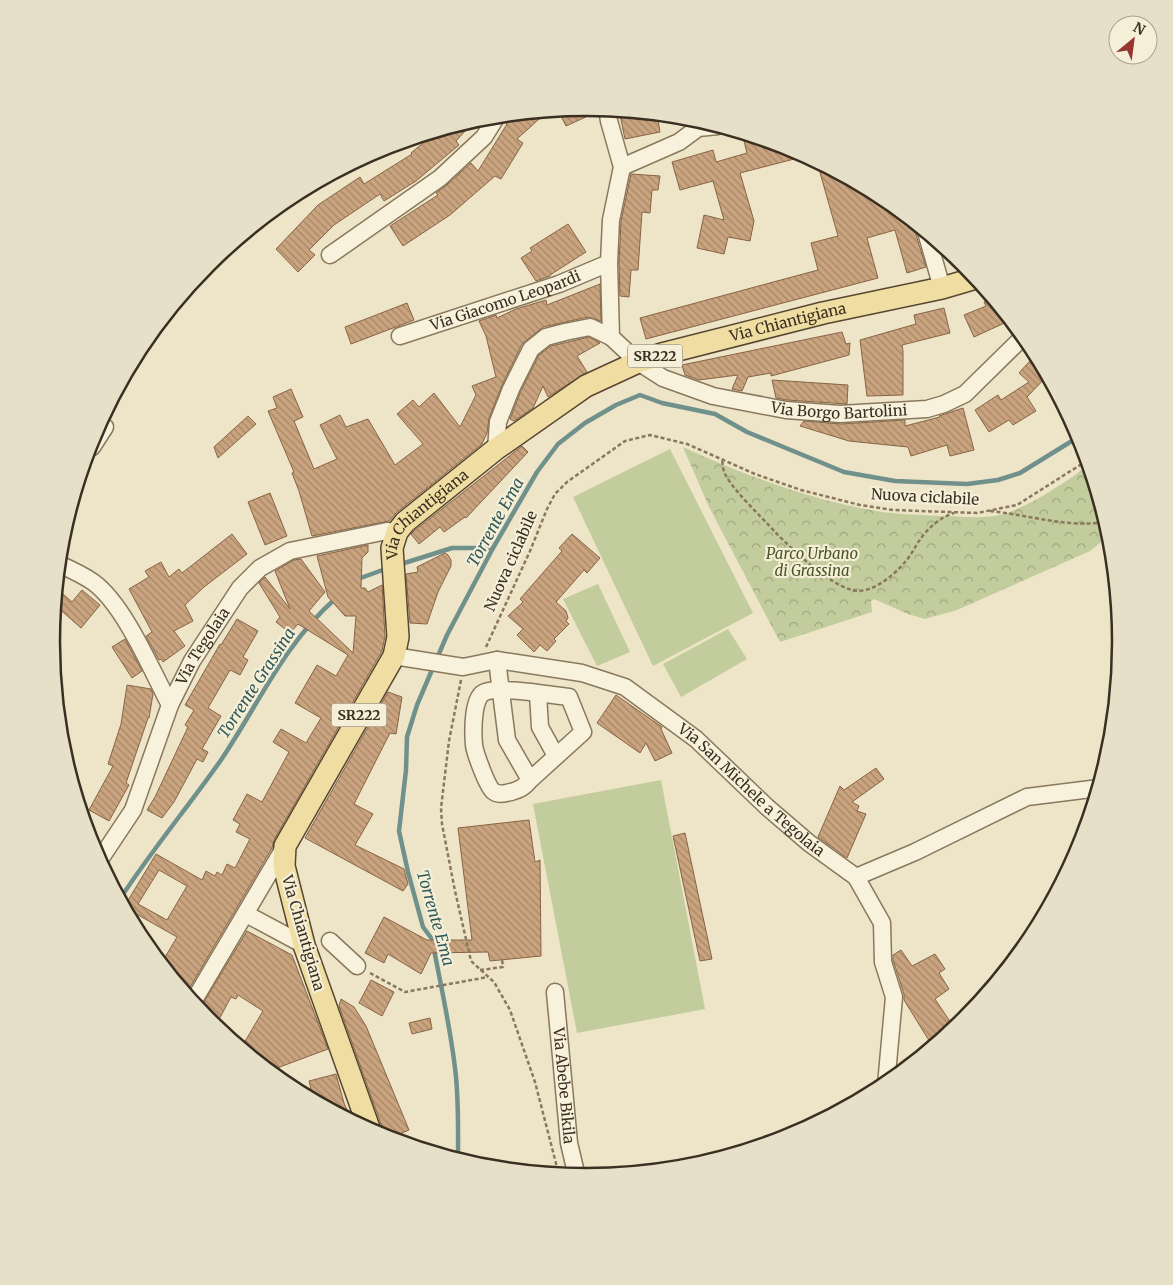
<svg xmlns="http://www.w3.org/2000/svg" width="1173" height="1285" viewBox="0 0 1173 1285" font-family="Merriweather,serif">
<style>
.park{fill:url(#park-crowns)}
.pitch{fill:#c2cc9c}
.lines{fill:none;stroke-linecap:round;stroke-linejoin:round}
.stream{stroke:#70908b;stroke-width:4.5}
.building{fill:url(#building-back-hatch);stroke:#886444;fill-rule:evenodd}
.minor-casing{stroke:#89785d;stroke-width:19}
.major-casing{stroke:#574631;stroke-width:24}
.path{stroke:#89785d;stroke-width:2.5;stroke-dasharray:4 2.5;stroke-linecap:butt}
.minor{stroke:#f8f2dc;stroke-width:16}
.major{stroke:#efdda2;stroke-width:21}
.labels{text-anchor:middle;stroke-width:4.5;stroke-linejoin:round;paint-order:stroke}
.shield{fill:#f5efd8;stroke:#726958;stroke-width:1}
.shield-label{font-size:14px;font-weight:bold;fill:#3a2f21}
.street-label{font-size:15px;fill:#3a2f21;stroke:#f5efd8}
.park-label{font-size:15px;font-style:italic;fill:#475628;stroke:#f5efd8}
.water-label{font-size:16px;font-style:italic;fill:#305959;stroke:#f5efd8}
.rim{fill:none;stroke:#3a2f21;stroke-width:2.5}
</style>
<defs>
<pattern id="park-crowns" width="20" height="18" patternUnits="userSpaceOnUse" patternTransform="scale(1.25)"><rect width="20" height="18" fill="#c2cc9c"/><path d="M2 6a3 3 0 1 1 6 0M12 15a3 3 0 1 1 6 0" fill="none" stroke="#9fa67f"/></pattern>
<pattern id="building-back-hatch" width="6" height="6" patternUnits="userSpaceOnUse" patternTransform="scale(1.25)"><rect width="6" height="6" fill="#caa47f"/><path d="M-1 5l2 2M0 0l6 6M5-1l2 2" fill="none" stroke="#a58668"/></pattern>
</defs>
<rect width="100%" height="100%" fill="#eee5c8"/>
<path class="park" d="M683,447C746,476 814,501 882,512C904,515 925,515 947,516C965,517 991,519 1007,513C1037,502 1064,483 1089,465L1110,535L1090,551L957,610L925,619L908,614L874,599L871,601L872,612L780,642L709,507Z"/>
<g class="pitch">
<path d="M670,449L753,613L653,666L573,497Z"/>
<path d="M598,584L630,652L597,666L563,599Z"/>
<path d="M728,629L747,659L681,697L663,664Z"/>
<path d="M661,780L705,1009L577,1033L533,804Z"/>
</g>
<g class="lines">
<g class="stream">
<path d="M398,565L452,548H493"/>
<path d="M358,579L388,568"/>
<path d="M120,899C151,851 188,807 221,760C258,705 285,643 335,599"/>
<path d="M458,1160C458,1129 459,1098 455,1068C450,1025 440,982 432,939L423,927L408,872L399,831L406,770L407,737L417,705L447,635L493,548L537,472L558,444L585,423L616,405L640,395L662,403L715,414L747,432L844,472L895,481L967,484L998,480L1020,473L1080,436"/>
</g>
</g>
<g class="building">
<path d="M584,108L588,116L566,126L558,110Z"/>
<path d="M619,110L657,114L660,132L625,139Z"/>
<path d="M548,111L517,139L523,143L501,179L495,176L450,215L403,246L390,226L438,195L436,193L447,185L471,163L478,171L507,124L505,122L507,115Z"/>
<path d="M476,119L456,141L459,145L416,181L384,201L380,194L334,225L309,250L315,255L298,272L276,249L318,205L360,177L364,184L412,154L411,153L436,132Z"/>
<path d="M758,138L792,148L806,156L740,173L754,221L750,241L728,237L724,254L697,248L704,215L724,220L713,181L680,190L672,162L713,150L716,162L747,153L744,141Z"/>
<path d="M817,162L884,198L918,226L916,235L926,267L907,273L895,230L867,238L878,278L646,339L640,318L818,270L811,243L838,236Z"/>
<path d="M631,174L660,176L658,190H652L650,213L642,212L638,270H631L629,297L620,296L619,263L621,221Z"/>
<path d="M568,224L586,252L550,275V276L536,281L521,258L532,251L530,248Z"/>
<path d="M600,284L601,321L588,317L543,327L522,344L502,385L489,418L487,433L482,444L397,512L389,521L312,536L299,491L292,473L294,472L268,411L277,408L273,397L291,389L303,417L294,421L314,469L337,459L320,425L340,415L346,427L368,419L395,465L423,444L397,414L413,400L419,407L434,393L460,427L476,395L472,386L496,377L486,336L479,321L496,315L497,318L516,309L546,300L547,305Z"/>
<path d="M993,298L1011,320L974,337L964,315L986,306L984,302Z"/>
<path d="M407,303L414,320L351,344L345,327Z"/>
<path d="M944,308L950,333L902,345L903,351V395L867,396L860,340L916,324L914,315Z"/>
<path d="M842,332L846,344L850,343L849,355L771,376V373L748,377L742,391L732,389L738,375L699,380L685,375L682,365Z"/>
<path d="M589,337L600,343L577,356L587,372L548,397L543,386L533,408L514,421L510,419L520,393L539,355L551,346Z"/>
<path d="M1036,354L1048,375L1027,397L1036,411L1013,425L1009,420L989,432L975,410L998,395L1001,400L1029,382L1019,373Z"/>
<path d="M772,380L848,385L847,404L787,400L776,398Z"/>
<path d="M963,408L974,450L950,456L947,445L911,456L908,447L849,441L800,426L804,421L841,424L905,420V426L940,417L939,416Z"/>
<path d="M248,416L256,424L218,458L214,447Z"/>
<path d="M522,446L528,452L466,518L465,517L444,532L440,527L419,544L411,534L414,531Z"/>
<path d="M270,493L287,536L265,545L248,502Z"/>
<path d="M232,534L247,554L204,587L185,605L193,621L174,631L185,646L163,662L161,659L159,660L146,636L152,632L129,589L149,577L145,571L161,562L169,577L179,569L182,573Z"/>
<path d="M572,534L600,558L587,573L584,570L556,602L566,611L568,618L566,621L569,624L554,639L556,641L547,651L540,645L534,652L517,635L523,629L508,616L523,602L520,599L562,551L559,548Z"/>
<path d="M368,545V552L362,558L361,588H365L368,592L382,585L385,636L382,651L274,840L272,848L186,994L161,964L177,937L124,907L156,854L202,880L206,871L215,876L217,872L222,875L227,864L235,868L250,839L236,832L240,824L233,820L247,794L262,802L289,752L273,742L281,729L306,743L321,718L295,703L317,665L336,676L348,655L298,624L290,633L276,622L280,617L259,583L265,577L290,609L275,571L294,560L301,559L325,592L309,611L353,653L356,616H345L328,597L317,556ZM159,870L187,886L167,920L138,904Z"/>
<path d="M445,553L448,555L451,560V566L438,592L427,624L410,623L406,574L418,572L417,567Z"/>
<path d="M82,590L100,605L81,628L55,605V600L62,593L72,602Z"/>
<path d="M237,619L258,631L243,657L248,660L240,675L230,670L208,708L221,716L202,749L208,752L203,762L197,759L174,802L162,818L147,810L155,797L188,727L185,725L194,710L185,705L220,644L221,645Z"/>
<path d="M125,639L142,671L132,678L112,647Z"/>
<path d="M127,685L151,689L153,694L149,718H148L126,783L129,785L109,821L89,810L113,766L108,764L121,724Z"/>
<path d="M388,692L402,697L396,734L390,733L354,804L373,814L355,845L404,869L408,884L403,891L305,838Z"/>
<path d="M616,695L662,727L661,729L672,753L655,761L646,743L640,753L597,723Z"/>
<path d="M876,768L884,779L852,802L859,806L857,811L866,814L847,858L818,837L840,786L844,790Z"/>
<path d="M529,820L535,862L540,860L541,956L490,961L488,952L431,953L421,974L388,954L384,963L365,953L384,917L427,940H472L458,828Z"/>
<path d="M685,833L712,959L700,961L673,836Z"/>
<path d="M247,931L292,955L328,1049L269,1071L241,1048L263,1011L238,995L236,999L231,997L215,1027L199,1010Z"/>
<path d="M901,950L912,966L935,954L945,969L939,973L949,989L935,999L955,1029L933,1047L904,1000V994L893,960V955Z"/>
<path d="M371,980L394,992L382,1016L359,1003Z"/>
<path d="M341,999L354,1007L366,1026L409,1130L388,1139L382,1137V1127L339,1006Z"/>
<path d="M430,1018L432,1029L412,1034L409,1023Z"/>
<path d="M336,1074L344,1103L352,1121L314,1101L309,1081Z"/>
</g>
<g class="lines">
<defs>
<g id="minor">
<path d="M607,109L609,121L622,167L611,220L609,263L611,337"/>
<path d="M622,167L679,142L698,128L718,126"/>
<path d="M926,232L942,288"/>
<path d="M330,255L440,178L484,137L497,116"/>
<path id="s1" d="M400,336L559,284L609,263"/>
<path d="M89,447H92L105,427"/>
<path id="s2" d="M496,449L498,422L511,389L531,349L546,337L565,332L590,327L611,337L638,362L663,378L713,396L786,410L840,414L927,409L944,404L965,394L1024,336"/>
<path d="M59,564C70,569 83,575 93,582C124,604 152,671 170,705"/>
<path id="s3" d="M394,656L463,667L497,660L582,673L625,687L696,739L767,807L809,843L856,877L882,923L883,962L894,997L886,1085"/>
<path d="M497,660L507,740L530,780C524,787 521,789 511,792C505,793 499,796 493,791C487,786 475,753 474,745C473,733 472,696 485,692C500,686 550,695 569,697L583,732L530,780"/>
<path d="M538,694L540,727L556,756"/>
<path id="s4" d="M99,861L133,810L170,705L192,661L240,588L260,568L290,551L387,531L397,532"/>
<path d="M856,877L915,852L1027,797L1099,788"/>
<path d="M246,914L304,945"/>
<path d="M330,941L357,966"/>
<path id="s5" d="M555,992L569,1143L577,1177"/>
<path d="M193,1002L284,848"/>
</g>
<g id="major">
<path id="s6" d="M370,1131L304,945L284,866L285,846L394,656L398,637L392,548L397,532L405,522L496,449L586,386L638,362L662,354L823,313L942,288L976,278"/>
</g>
</defs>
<use href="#minor" class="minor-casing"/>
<use href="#major" class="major-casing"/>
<g class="path">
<path d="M722,461C723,464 723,469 724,472C733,491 761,516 776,533C794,551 827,583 852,590C872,596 901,570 911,554C914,550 916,545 919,541C927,529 940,517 954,513"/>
<path d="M990,511C1029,515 1067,528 1106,522"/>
<path d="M486,647L530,551L547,509L555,494L567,482L625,441L650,435L687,444L755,474L801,490L860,505L893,510L977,513L1017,505L1088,460"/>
<path d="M461,680L449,741L441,808L442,824L455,891L471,961L494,982L510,1010L535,1082L559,1175"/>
<path d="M480,970L503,967L502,960"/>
<path d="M370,973L405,992L488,977"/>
<path d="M590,1173L723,1158"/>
</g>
<use href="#minor" class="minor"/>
<use href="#major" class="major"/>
</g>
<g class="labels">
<g class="shield">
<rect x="627.5" y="344.5" width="55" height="23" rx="4"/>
<rect x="331.5" y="703.5" width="55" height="23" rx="4"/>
</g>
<g class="shield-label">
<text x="655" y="361">SR222</text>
<text x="359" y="720">SR222</text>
</g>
<g class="street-label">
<text dy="5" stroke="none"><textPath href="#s1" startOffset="111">Via Giacomo Leopardi</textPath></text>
<text dy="5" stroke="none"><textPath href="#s6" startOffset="1095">Via Chiantigiana</textPath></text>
<text dy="5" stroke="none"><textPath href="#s2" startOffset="442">Via Borgo Bartolini</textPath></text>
<text transform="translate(925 497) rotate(3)" y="5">Nuova ciclabile</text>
<text dy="5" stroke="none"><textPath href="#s6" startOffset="675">Via Chiantigiana</textPath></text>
<text transform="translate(511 561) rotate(-66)" y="5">Nuova ciclabile</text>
<text dy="5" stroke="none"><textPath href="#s4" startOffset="240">Via Tegolaia</textPath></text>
<text dy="5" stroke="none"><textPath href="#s3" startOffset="399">Via San Michele a Tegolaia</textPath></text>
<text transform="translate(303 933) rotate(74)" y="5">Via Chiantigiana</text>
<text dy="5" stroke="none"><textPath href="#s5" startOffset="94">Via Abebe Bikila</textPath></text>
</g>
<g class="park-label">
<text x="812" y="559">Parco Urbano<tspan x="812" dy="17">di Grassina</tspan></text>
</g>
<g class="water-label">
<text transform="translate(495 522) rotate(-61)" y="6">Torrente Ema</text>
<text transform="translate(256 683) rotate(-57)" y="6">Torrente Grassina</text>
<text transform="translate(436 918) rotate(74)" y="6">Torrente Ema</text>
</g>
</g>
<path d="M0 0H1173V1285H0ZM60 642a526 526 0 1 1 1052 0a526 526 0 1 1-1052 0Z" fill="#e6e0c9" fill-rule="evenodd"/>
<path class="rim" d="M60 642a526 526 0 1 1 1052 0a526 526 0 1 1-1052 0Z"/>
<g transform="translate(1133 40) rotate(29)"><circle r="24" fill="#f5efd8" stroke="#aaa28f"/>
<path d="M0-4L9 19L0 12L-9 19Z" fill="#97362f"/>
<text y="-8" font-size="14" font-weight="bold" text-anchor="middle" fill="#3a2f21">N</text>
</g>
</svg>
